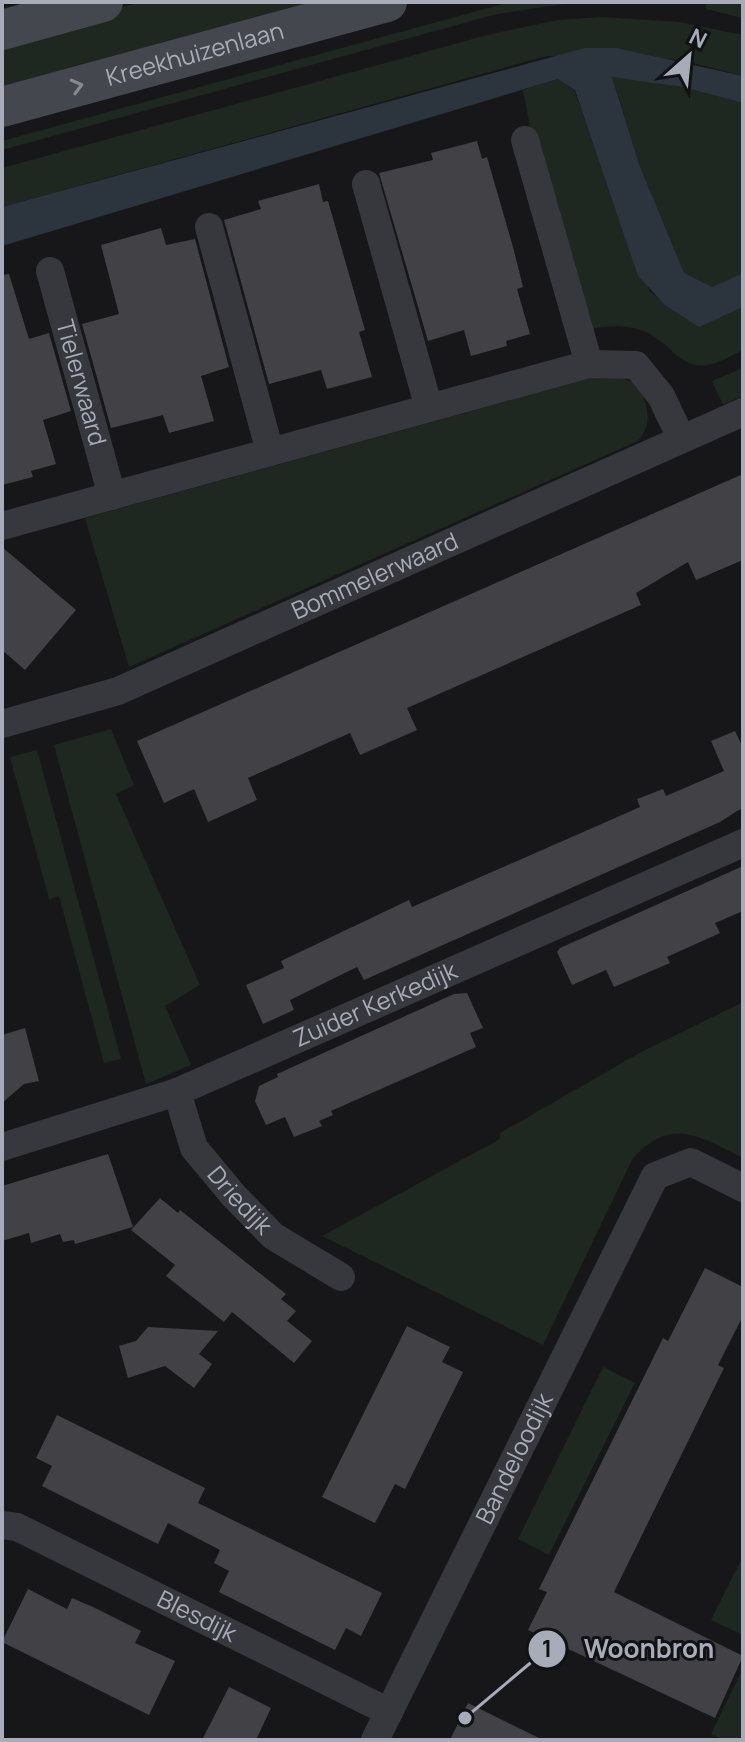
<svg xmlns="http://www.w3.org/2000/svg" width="745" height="1742" viewBox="0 0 745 1742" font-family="Manrope,sans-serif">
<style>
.green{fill:#1e2720}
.water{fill:#2c353e}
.building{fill:#414146}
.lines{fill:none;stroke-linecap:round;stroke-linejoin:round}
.street{stroke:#37383e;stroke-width:28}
.secondary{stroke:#45474e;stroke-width:40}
.oneway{stroke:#858994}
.labels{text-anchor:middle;stroke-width:6;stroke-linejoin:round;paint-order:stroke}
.street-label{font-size:24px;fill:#a8acb9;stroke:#121214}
.leader{fill:none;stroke:#a8acb9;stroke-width:3}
.callout-dot{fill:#a8acb9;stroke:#121214;stroke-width:3}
.mark-label{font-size:24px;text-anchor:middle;font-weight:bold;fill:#111}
.callout-label{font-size:26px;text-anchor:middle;font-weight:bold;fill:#a8acb9;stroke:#121214;stroke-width:6;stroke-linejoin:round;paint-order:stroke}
</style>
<rect width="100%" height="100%" fill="#171719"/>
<g class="green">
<path d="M141,2H347L2,97V40Z"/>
<path d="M510,2H578L497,14L2,150V141Z"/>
<path d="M706,2H743V18L706,9Z"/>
<path d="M602,17L680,22L743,35V76L681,60L547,56L2,207V168L491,34L558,20Z"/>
<path d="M612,76L683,87L743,103V273L712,287L684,274L639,164Z"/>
<path d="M558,79L574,90L650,292L699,326L743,307V350C732,355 719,363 708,365C681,370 670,343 648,333C627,324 608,325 586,330L530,127L523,90Z"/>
<path d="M743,368V396L723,405L712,381Z"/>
<path d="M609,373L639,385C647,407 654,421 638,441L129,667L85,518Z"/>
<path d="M111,729L134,785L116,794L200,985L165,1006L191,1065L146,1084L54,745Z"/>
<path d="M37,750L121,1059L104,1063L59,896L49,899L10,757Z"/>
<path d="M743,1002V1158C699,1136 672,1116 633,1158L543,1345L322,1236L500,1139V1133L641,1052Z"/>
<path d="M603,1367L635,1383L549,1555L518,1539Z"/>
<path d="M743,1556V1635L711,1620Z"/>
<path d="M743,1668V1740H723L711,1734Z"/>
</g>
<path class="water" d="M585,48H616L743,76V103L683,87L612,77L639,164L684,273L712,287L743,273V307L699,327L665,305L638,276L575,90L558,79L2,246V207Z"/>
<g class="building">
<path d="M477,141L482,159L487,157L513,247L523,287L517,289L530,334L506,341L507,346L471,356L464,330L428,341L379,173L433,160L431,153Z"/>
<path d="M319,184L323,202L328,201L365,330L359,332L372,377L327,389L321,370L269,384L224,220L261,209L258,201Z"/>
<path d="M161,228L166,245L195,239L229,367L201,376L214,421L169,433L163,415L111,428L82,324L119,314L101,245Z"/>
<path d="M9,274L29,339L49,333L71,411L43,420L56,464L31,471L33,477L2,485V275Z"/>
<path d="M743,474V560L696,580L688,562L636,593L641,605L407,708L417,730L360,755L350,733L248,778L257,800L208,822L194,789L164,803L137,741Z"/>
<path d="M2,547L76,610L25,670L2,650Z"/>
<path d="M735,731L743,748V814L741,809L737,811L720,822L364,980L357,967L290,1000L294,1010L263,1024L246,985L284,968L281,961L409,900L412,907L640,807L637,799L663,789L666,796L724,771L711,741Z"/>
<path d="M743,866V911L715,923L720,933L667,957L670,963L614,987L606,970L572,985L557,952L560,948Z"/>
<path d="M467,993L483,1028L470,1033L476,1047L331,1111L333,1115L319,1121L322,1126L294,1137L285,1117L266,1125L255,1101L259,1086L278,1077L277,1074L454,994Z"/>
<path d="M25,1028L39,1081L24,1084L2,1103V1035Z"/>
<path d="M108,1154L133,1227L75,1244L74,1240L63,1242L60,1234L31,1243L29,1233L2,1241V1186Z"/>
<path d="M160,1198L178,1213L180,1210L286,1294L281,1299L296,1311L287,1321L312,1341L294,1363L232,1312L224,1322L166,1276L175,1265L131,1230Z"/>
<path d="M705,1268L743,1287V1316L718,1365L724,1368L614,1592L743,1656L715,1718L528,1630L547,1592L539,1589L663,1338L668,1341Z"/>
<path d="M407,1326L450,1347L442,1362L463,1372L405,1489L395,1484L375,1523L322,1497Z"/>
<path d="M148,1327L218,1331L199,1354L212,1364L194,1388L165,1366L128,1378L119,1346L136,1341Z"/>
<path d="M57,1415L205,1488L198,1503L382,1593L361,1636L346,1628L335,1650L219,1592L229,1571L214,1563L220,1550L168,1523L158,1544L42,1486L52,1466L36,1458Z"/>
<path d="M28,1589L67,1609L72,1598L93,1607L141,1631L135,1643L175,1661L149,1715L2,1642Z"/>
<path d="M229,1687L271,1708L256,1740H202Z"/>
<path d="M468,1703L543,1740H450Z"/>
</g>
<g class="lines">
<g class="street">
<path d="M525,140L589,364"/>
<path d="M366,184L429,408"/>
<path d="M209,227L270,452"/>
<path id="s1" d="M50,271L112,496"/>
<path d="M2,526L589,364L636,365L661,396L681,438"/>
<path id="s2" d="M2,724L118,691L743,412"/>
<path id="s3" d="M177,1092L194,1148L234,1196L273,1236L341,1277"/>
<path id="s4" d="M2,1147L177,1092L743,843"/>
<path id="s5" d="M2,1525L17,1527L389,1712"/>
<path id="s6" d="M375,1740L655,1176L691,1162L743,1188"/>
</g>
<g class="secondary">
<path d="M2,30L103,2"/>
<path id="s7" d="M2,107L387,2"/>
</g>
</g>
<defs><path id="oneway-chevron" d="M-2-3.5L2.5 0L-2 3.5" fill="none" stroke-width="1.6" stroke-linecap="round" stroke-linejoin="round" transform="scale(2)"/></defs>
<use class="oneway" href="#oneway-chevron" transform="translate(77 86) rotate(-15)"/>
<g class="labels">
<g class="street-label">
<text dy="8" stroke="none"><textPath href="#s7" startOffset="200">Kreekhuizenlaan</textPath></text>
<text dy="8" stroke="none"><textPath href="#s1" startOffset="116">Tielerwaard</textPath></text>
<text dy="8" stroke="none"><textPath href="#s2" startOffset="402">Bommelerwaard</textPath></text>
<text dy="8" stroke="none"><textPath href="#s4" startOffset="400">Zuider Kerkedijk</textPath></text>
<text dy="8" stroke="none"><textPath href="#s3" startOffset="128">Driedijk</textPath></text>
<text dy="8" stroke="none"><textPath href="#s6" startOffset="314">Bandeloodijk</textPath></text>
<text dy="8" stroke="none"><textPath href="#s5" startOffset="216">Blesdijk</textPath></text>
</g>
</g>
<path class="leader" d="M465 1718L547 1649"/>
<g class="callout-dot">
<circle cx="465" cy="1718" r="8"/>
<circle cx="547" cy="1649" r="20"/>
</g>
<g class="mark-label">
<text x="547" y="1657">1</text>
</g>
<g class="callout-label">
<text x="649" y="1658">Woonbron</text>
</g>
<rect width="745" height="1742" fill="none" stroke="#a8acb9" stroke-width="8"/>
<g transform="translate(689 56) rotate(27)" stroke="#121214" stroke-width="6" paint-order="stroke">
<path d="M0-6L14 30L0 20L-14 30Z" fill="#a8acb9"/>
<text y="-12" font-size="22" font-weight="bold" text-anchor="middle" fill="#a8acb9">N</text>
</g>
</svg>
